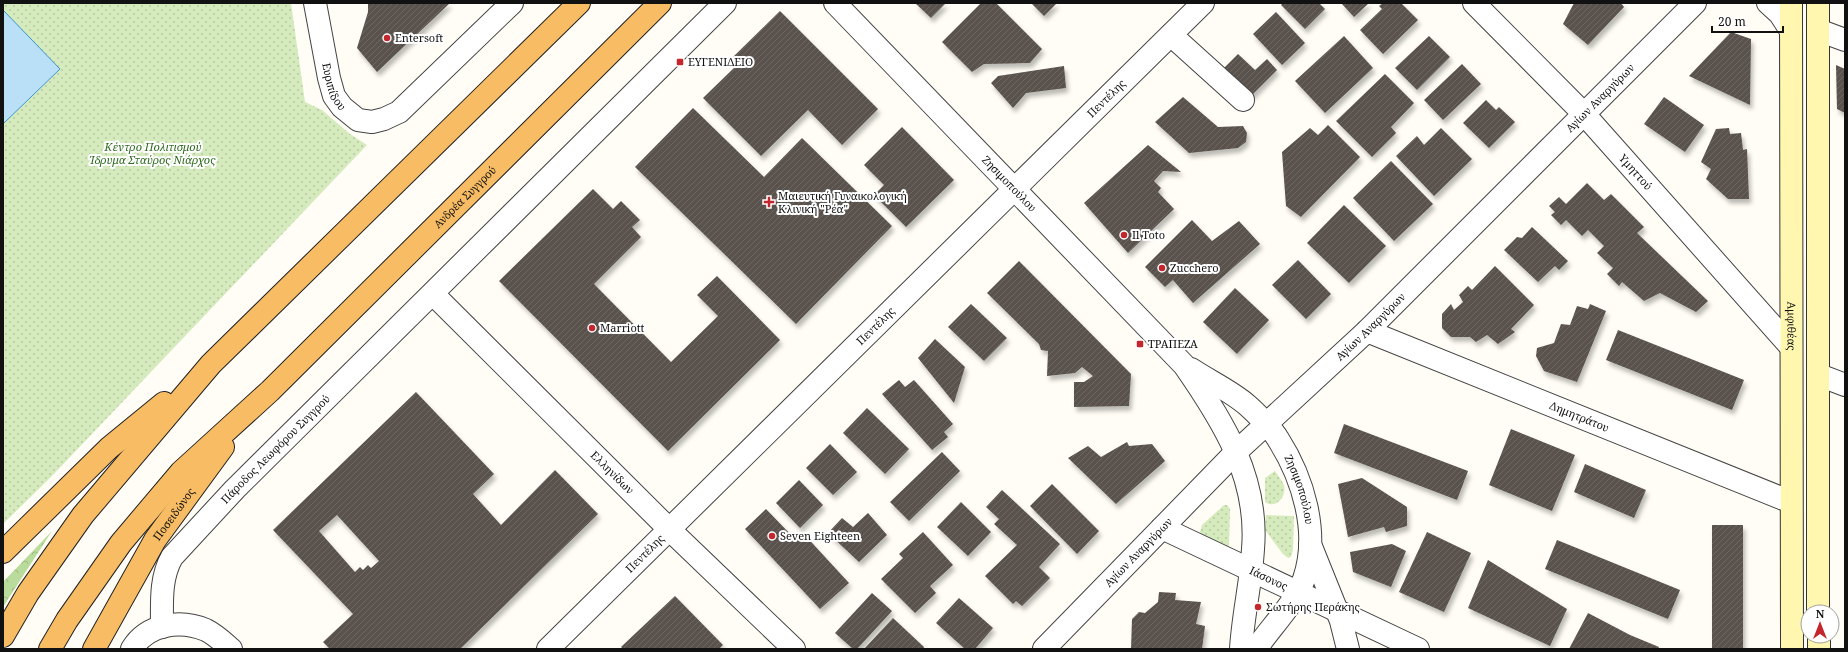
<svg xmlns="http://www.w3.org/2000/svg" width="1848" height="652" viewBox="0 0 1848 652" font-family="'Noto Serif',serif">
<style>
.green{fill:url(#green-dots)}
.forest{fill:url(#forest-crowns)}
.water{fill:#b9e0f7;stroke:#3f96cf}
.building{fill:url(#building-hatch);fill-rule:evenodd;filter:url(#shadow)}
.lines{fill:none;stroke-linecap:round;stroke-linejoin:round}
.minor-casing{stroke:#444;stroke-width:24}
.tertiary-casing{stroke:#444;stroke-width:24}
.secondary-casing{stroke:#333;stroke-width:24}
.trunk-casing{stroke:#222;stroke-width:24}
.minor{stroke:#fff;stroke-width:22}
.tertiary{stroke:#fff;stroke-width:22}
.secondary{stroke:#fff6b0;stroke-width:22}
.trunk{stroke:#f7bc64;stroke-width:22}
.poi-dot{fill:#c4262e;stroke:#fff;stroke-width:1.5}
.labels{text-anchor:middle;stroke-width:4;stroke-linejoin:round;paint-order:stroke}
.poi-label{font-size:11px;fill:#111;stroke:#fff;text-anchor:start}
.street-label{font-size:11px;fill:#111;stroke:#fff}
.park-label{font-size:11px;font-style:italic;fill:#2f6b1f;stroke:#fff}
</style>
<defs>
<pattern id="green-dots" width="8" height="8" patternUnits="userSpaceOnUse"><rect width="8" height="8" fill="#d5ebbd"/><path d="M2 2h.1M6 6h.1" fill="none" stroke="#b6c8a1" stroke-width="1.8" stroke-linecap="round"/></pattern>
<pattern id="forest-crowns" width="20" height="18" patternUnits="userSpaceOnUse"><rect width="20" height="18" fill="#b9dc9c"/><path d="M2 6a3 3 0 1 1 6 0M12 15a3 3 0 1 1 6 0" fill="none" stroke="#9ebc85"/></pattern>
<pattern id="building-hatch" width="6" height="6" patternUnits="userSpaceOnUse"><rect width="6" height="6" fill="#5a524d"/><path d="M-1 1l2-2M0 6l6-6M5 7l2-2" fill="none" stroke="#6d6662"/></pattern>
<filter id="shadow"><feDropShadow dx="2.5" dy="4.5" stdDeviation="2" flood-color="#0004"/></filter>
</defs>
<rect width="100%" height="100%" fill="#fffdf5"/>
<g class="green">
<path d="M3,3H291L305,102L322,110L350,134L367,145L51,477L3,524Z"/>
<path d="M1275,471C1278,475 1282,481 1284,485C1287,496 1276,510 1265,502V478Z"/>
<path d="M1224,505H1227L1230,509L1229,546L1227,548L1203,536L1200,532L1202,525Z"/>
<path d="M1266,515L1294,516L1293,550L1291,557L1288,558L1283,554L1265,530Z"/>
</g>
<path class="forest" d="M52,531L3,607V582Z"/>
<path class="water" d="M3,10L60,69L3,124Z"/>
<g class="building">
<path d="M368,3H450L377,72L357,48L368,12Z"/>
<path d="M915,3H946L931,18Z"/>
<path d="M981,3H996L1042,49L1030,63L984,64L972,72L942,42Z"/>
<path d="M1031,3H1057L1044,16Z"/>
<path d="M1283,3H1319L1325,9L1305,29L1281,5Z"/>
<path d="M1341,3H1369L1354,17Z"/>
<path d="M1383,3H1401L1418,20L1383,54L1360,30L1382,9L1379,6Z"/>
<path d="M1574,3H1621L1624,7L1588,45L1563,24Z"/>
<path d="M780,11L878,109L842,145L808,110L761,156L703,98L737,65L731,59Z"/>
<path d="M1276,12L1305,43L1282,65L1253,34Z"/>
<path d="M1731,32L1751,39L1750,105L1689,76Z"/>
<path d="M1344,36L1373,68L1325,113L1295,81Z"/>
<path d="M1429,36L1450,57L1417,90L1395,68Z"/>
<path d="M1238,54L1255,70L1267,59L1277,70L1251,96L1224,68Z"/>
<path d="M1462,64L1481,84L1443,120L1424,100Z"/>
<path d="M1836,65L1845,69V113L1837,109Z"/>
<path d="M1064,66L1066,88L1026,93L1013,108L991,83L998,76Z"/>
<path d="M1385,74L1414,103L1391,127L1396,133L1372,157L1336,121Z"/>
<path d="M1183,97L1218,127L1243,126L1247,133L1246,142L1238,148L1189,153L1155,122Z"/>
<path d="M1664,97L1704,125L1685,152L1644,124Z"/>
<path d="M1486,100L1496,110L1499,107L1515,122L1489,148L1463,123Z"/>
<path d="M693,108L764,177L802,138L892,226L796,324L635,167Z"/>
<path d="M1328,125L1360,157L1301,217L1286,206L1282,152L1310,128L1318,135Z"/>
<path d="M902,127L954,180L906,227L874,195L884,185L864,165Z"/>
<path d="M1441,128L1472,159L1434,196L1396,156L1417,136L1424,145Z"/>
<path d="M1729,128L1730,134L1741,133L1743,150L1747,149L1749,199H1728L1706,179L1711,169L1701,162L1716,129Z"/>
<path d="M1148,145L1181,172L1163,171L1154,181L1161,188L1158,192L1174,209L1128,253L1084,203Z"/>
<path d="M1391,161L1433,204L1394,241L1353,198Z"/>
<path d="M1587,183L1604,200L1611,194L1644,227L1637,233L1708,301L1696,312L1660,293L1644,301L1622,282L1619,286L1607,274L1613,268L1597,253L1604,246L1588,230L1582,236L1566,220L1561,225L1551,215L1555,212L1549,206L1559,197L1566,204Z"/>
<path d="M593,189L613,209L621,201L640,220L632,227L641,237L594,284L671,362L718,316L697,295L717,276L780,340L668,451L499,281Z"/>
<path d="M1344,205L1386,246L1349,283L1307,243Z"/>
<path d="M1192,220L1212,241L1239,221L1260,244L1193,303L1173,280L1165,287L1145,267Z"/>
<path d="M1532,227L1568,261L1559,270L1555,266L1538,282L1504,250L1517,237L1522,238Z"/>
<path d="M1298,260L1331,294L1306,319L1272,285Z"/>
<path d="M1019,261L1131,374L1129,406L1074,407V382H1084L1093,376L1082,367L1075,373L1047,376L1048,351L1041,350L1039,344L987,293Z"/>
<path d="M1495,266L1534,305L1511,329L1515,332L1498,344L1487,335L1476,342L1470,337H1451L1442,328V314L1451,304L1454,310L1463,302L1459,295L1468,286L1472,290Z"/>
<path d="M1235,288L1269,320L1237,354L1203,322Z"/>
<path d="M971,304L1007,338L984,361L948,327Z"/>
<path d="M1590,304L1606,311L1577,382L1544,371L1536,356L1537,348L1554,343L1561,324L1570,325L1577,306L1588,309Z"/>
<path d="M1618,330L1744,380L1732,410L1606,360Z"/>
<path d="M935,339L965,367L954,403L918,358Z"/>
<path d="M899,380L905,387L914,380L953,424L944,432L948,437L932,450L882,394Z"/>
<path d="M416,392L494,474L473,494L501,525L555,470L598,514L460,649H330L323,642L353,614L273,530ZM337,515L379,561L371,568L368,565L363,570L360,567L355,572L319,531Z"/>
<path d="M867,408L909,449L885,474L843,433Z"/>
<path d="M1344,424L1468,471L1457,500L1334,453Z"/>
<path d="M1511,429L1575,455L1552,511L1489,485Z"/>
<path d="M1127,442L1129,446L1152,444L1165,461L1116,504L1068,458L1088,446L1101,457Z"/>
<path d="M830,444L857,472L833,495L806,468Z"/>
<path d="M942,452L960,471L909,521L890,502Z"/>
<path d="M1585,464L1646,490L1634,518L1574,492Z"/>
<path d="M1362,478L1407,507V526L1386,532L1384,527L1348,537L1338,484Z"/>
<path d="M799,480L823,505L800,528L776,503Z"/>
<path d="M1052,484L1099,531L1077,554L1030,506Z"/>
<path d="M1002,490L1060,544L1039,567L1050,578L1022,606L1016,601L1013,604L985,576L1017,545L994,524L999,519L986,507Z"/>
<path d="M961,502L991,532L968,556L937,527Z"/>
<path d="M766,509L795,539L802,532L849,583L820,609L745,529Z"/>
<path d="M868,513L887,535L859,562L828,533L842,518L853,527Z"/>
<rect x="1712" y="525" width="31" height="124"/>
<path d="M923,532L953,565L930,586L936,593L915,613L881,579L903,558L899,554Z"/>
<path d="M1427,532L1471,553L1444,612L1399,592Z"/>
<path d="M1557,540L1680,590L1668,619L1545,569Z"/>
<path d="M1392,544L1406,551L1391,587L1353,572L1350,552Z"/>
<path d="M1488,560L1567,609L1550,646L1468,608Z"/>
<path d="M1159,592L1176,593L1175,600L1201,602L1196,624L1205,626L1202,649H1131L1132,619L1139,612L1145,613L1158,602Z"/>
<path d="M872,593L892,611L857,649H853L835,633Z"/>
<path d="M675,596L723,645L719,649H623L621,647Z"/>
<path d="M959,598L993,628L975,649H965L936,623Z"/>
<path d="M1588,613L1630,635L1659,647L1658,649H1569Z"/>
<path d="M893,618L924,647L923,649H864Z"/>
</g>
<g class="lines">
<defs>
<g id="minor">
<path id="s1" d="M315,3L329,78L334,96L342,107L358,120L372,122L384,119L399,112L512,3"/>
<path id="s2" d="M1474,3L1584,114L1791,347"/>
<path d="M1768,3L1780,14L1791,31"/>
<path d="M1818,30L1845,40"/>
<path d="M1171,35L1243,100"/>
<path id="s3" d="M433,294L670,530L794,649"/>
<path id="s4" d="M1367,331L1791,502"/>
<path d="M1819,375L1845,385"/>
<path id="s5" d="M1162,528L1418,649"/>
<path d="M1310,544L1341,621L1348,649"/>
<path id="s6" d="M162,627C162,603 160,578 172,557L235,489L725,3"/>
<path d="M132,649C147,624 180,619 206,630C216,635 223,642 231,649"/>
<path id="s7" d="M548,649L1203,3"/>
<path id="s8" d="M1044,649L1237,451L1367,331L1695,3"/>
</g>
<g id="tertiary">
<path id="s9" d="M835,3L1184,365C1223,421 1259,478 1253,549C1251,583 1243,615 1241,649"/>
<path id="s10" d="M1191,369C1209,381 1231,391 1247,405C1255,412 1273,430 1278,439C1303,478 1320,533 1304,579C1296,602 1270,628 1256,649"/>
</g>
<g id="secondary">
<path id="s11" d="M1791,3L1792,649"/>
<path d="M1818,3V612"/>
<path d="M1819,636V649"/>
</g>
<g id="trunk">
<path d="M3,552L109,448L164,403"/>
<path d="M3,636L28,593L83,515L211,364L579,3"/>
<path id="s12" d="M50,649L67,620L121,543L181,472L270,391L660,3"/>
<path id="s13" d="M94,649L155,540L223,447"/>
</g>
</defs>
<use href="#minor" class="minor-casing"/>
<use href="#tertiary" class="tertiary-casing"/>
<use href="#secondary" class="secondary-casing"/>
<use href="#trunk" class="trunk-casing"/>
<use href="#minor" class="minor"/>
<use href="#tertiary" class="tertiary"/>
<use href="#secondary" class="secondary"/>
<use href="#trunk" class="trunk"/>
</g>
<g class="poi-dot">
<circle cx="387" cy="38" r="4"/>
<rect x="676" y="58" width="8" height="8" rx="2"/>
<path d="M767 196h4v4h4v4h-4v4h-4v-4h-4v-4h4z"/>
<circle cx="1124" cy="235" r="4"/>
<circle cx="1162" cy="268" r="4"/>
<circle cx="592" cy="328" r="4"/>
<rect x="1136" y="340" width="8" height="8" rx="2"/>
<circle cx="772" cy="536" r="4"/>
<circle cx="1258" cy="607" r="4"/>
</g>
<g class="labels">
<g class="poi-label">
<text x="395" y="42">Entersoft</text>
<text x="688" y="66">ΕΥΓΕΝΙΔΕΙΟ</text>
<text x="778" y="200">Μαιευτική Γυναικολογική<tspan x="778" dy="13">Κλινική "Ρέα"</tspan></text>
<text x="1132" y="239">Il Toto</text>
<text x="1170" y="272">Zucchero</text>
<text x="600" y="332">Marriott</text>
<text x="1148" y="348">ΤΡΑΠΕΖΑ</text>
<text x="780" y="540">Seven Eighteen</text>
<text x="1266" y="611">Σωτήρης Περάκης</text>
</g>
<g class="street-label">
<text dy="4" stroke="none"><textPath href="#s1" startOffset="86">Ευριπίδου</textPath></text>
<text dy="4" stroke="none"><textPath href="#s8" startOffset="783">Αγίων Αναργύρων</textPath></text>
<text dy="4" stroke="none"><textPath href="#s7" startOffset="784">Πεντέλης</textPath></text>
<text dy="4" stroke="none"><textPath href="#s2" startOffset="234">Υμηττού</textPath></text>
<text dy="4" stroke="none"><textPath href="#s9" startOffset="251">Ζησιμοπούλου</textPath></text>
<text dy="4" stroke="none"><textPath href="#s12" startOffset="616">Ανδρέα Συγγρού</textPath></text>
<text dy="4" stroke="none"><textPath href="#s7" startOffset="460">Πεντέλης</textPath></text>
<text dy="4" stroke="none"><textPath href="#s11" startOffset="323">Αμφιθέας</textPath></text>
<text dy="4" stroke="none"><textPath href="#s8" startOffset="459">Αγίων Αναργύρων</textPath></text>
<text dy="4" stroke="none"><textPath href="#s4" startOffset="229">Δημητράτου</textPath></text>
<text dy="4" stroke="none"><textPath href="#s6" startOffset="221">Πάροδος Λεωφόρου Συγγρού</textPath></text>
<text dy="4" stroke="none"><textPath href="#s3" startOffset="253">Ελληνίδων</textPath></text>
<text dy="4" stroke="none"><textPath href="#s10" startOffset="168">Ζησιμοπούλου</textPath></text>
<text dy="4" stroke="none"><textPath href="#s13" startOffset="157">Ποσειδώνος</textPath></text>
<text dy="4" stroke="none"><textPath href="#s8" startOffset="135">Αγίων Αναργύρων</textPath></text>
<text dy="4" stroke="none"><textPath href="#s7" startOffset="136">Πεντέλης</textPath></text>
<text dy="4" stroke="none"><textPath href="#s5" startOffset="118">Ιάσονος</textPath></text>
</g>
<g class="park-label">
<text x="153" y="151">Κέντρο Πολιτισμού<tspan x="153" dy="13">Ίδρυμα Σταύρος Νιάρχος</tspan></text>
</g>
</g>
<rect width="1848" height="652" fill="none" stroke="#111111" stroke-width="8"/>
<g transform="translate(1820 624)"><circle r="19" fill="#ffffff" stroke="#a0a0a0"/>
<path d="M0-3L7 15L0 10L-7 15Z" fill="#c4262e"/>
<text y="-6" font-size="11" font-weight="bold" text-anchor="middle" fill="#111111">N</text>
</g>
<path d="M1712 26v6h71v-6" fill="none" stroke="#111111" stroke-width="2"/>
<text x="1718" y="26" font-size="12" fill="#111111" stroke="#ffffff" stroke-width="3" paint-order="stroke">20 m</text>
</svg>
